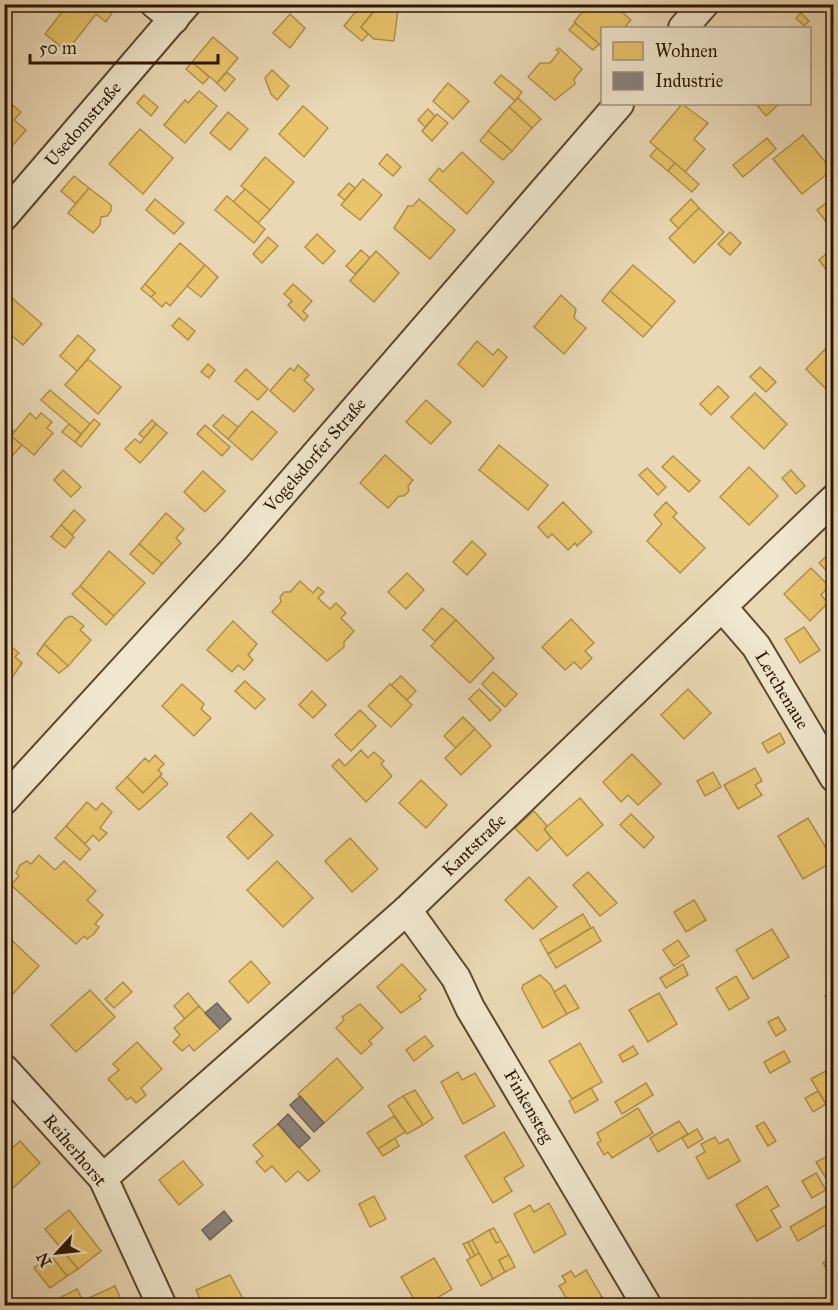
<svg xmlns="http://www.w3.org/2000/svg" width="838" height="1310" viewBox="0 0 838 1310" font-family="'IM FELL Great Primer',serif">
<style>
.homes{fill:#e9c46a;stroke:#b1904a;stroke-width:1.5}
.industry{fill:#8a817c;stroke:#6e6157;stroke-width:1.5}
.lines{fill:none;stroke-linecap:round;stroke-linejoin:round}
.minor-casing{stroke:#5c462d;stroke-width:32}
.minor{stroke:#f1e6ce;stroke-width:28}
.labels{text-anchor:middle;stroke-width:6;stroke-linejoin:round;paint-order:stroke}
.street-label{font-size:18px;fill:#2d1500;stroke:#f1e6ce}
</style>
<rect width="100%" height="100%" fill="#ead8b4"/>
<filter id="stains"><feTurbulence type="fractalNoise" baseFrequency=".00333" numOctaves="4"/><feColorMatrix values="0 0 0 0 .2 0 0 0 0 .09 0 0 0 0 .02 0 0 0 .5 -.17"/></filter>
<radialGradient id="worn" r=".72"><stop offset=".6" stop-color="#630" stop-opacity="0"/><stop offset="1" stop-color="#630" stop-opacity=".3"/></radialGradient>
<g class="homes">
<path d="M68,4H87L90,7L93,4H101L112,13L106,22L96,14L67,51L45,34Z"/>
<path d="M362,4L378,6L361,27L368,34L362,41L344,26Z"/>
<path d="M589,4H613L631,20L624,28H602V47L574,22Z"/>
<path d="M377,8L398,10L394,41L374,39L361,27Z"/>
<path d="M801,13L809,21L804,26L796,18Z"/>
<path d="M290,14L305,28L290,48L273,33Z"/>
<path d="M575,23L599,44L593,50L569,30Z"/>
<path d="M213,37L238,58L217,83L192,62Z"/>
<path d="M559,48L582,69L574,79L575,84L555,100L528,77L540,63H550L559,52L556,50Z"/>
<path d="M192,62L209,77L203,84L186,69Z"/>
<path d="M272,70L289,86L277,100L271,94L265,78Z"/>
<path d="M227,72L235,79L225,91L217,83Z"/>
<path d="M501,75L522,92L515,101L494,83Z"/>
<path d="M448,83L469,101L453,119L433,101Z"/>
<path d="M199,91L217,106L185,143L164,125L185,100L188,103Z"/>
<path d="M144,95L158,107L151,116L137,103Z"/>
<path d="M518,98L541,119L532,128L509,107Z"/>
<path d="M10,103L21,112L14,120L26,130L5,154L4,110Z"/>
<path d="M682,104L708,123L694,139L705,149L685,172L650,142Z"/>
<path d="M756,104H779L766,116Z"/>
<path d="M303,106L328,128L304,157L279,134Z"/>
<path d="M509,107L532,128L512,151L488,131Z"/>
<path d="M428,109L435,116L425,127L418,120Z"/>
<path d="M228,112L248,129L230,150L210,133Z"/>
<path d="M437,114L448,123L432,141L422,131Z"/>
<path d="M140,129L173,158L143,194L109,164Z"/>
<path d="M488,131L512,151L503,160L480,141Z"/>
<path d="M803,135L832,170L802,194L773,159Z"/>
<path d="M767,138L776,149L743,177L733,165Z"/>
<path d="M657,148L675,163L668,171L650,156Z"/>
<path d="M462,152L494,182L467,214L429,180L439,168L443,172Z"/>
<path d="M387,154L401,167L393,176L379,164Z"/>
<path d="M265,157L294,182L270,210L241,186Z"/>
<path d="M675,163L699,184L692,192L668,171Z"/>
<path d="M74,176L89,188L76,204L61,191Z"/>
<path d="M363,179L382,195L360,220L341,205Z"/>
<path d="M349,183L355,188L345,200L338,195Z"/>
<path d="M89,188L111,205V211L107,216L101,217L100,225L93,233L68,213Z"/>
<path d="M245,189L270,210L258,223L233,202Z"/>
<path d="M227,196L265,229L254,243L215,210Z"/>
<path d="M834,197V232L817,210Z"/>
<path d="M155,199L184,223L174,234L146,210Z"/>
<path d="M419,199L455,230L430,259L394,228L408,206H413Z"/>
<path d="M691,199L699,208L679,229L670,220Z"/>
<path d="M699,208L724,232L694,263L669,238Z"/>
<path d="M730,232L741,243L730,255L718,244Z"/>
<path d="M317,234L335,251L323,264L305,247Z"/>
<path d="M268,237L278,246L262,263L253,254Z"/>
<path d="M180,243L205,265L170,306L166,302L162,307L151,297L155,293L145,284Z"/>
<path d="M361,250L370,258L355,274L346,266Z"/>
<path d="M376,251L399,273L374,302L350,281Z"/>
<path d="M826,254L834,264V268L828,272L819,260Z"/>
<path d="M205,265L218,277L201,297L187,286Z"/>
<path d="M633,265L675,301L652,327L610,291Z"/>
<path d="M145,284L155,293L151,297L141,289Z"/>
<path d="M293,284L312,301L303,311L308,316L304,321L288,305L292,301L284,294Z"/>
<path d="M4,291L42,324L23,345L4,329Z"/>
<path d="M610,291L652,327L643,337L602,301Z"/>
<path d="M561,295L576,309L574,318L586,328L564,354L534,327Z"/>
<path d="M179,318L195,331L188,340L172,326Z"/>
<path d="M78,335L95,350L77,371L60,356Z"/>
<path d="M477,341L493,355L498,349L507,357L483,387L458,364Z"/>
<path d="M833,341H834V397L806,369Z"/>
<path d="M88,359L121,387L98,414L65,385Z"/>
<path d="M208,364L215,370L209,378L201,372Z"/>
<path d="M298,365L309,375L304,380L314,389L294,412L270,391L290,368L294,371Z"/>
<path d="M760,367L776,382L766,392L750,377Z"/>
<path d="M246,369L268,389L258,400L235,381Z"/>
<path d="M718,386L729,397L711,415L700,404Z"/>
<path d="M50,390L90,424L81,434L41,400Z"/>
<path d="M755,393L787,424L764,449L731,417Z"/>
<path d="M426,400L451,422L431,444L406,422Z"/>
<path d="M252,411L277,432L252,460L228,439Z"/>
<path d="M30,413L36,419L41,413L52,422L47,428L53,433L34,455L11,436Z"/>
<path d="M223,415L238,427L228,439L213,426Z"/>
<path d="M94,419L100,424L81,447L75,442Z"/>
<path d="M152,420L156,424L144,438L139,434Z"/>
<path d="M4,423L14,431L11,436L22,445L12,456L4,449Z"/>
<path d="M69,424L81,434L75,442L62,432Z"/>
<path d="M156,424L167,433L140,463L125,449L135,439L140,443Z"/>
<path d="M205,425L230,447L222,456L197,434Z"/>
<path d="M499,445L548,485L528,510L479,470Z"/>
<path d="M385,455L413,480L408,486L409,491L404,496H399L388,508L360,483Z"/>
<path d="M673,456L700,481L689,492L662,467Z"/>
<path d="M749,467L778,496L749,525L720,497Z"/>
<path d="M647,468L666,487L658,495L639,475Z"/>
<path d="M63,470L81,487L71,497L54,480Z"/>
<path d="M791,470L805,486L796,494L782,478Z"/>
<path d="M203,471L225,491L205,512L184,492Z"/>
<path d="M563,502L592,532L577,546L575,543L568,550L552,534L548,538L538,527Z"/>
<path d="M666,502L677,513L673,517L705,548L680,573L647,541L662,524L654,515Z"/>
<path d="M74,510L85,520L72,535L61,525Z"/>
<path d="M166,513L184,529L176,538L181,543L162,564L139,544Z"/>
<path d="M61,525L74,537L65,548L51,537Z"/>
<path d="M472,541L486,554L467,575L453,562Z"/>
<path d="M139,544L162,564L153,574L130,554Z"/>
<path d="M109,551L145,583L114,616L80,586Z"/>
<path d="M831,552L834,554V578L819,563Z"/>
<path d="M811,568L829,586L821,595L828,603L810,621L784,594Z"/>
<path d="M407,573L424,590L406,609L388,592Z"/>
<path d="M300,581L313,593L318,587L324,592L318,598L330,609L336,603L346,613L341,618L354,631L344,642V647L327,661L272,612L281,602L280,597L284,592H290Z"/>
<path d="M80,586L114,616L106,625L72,594Z"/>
<path d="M442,608L456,620L435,641L423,630Z"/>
<path d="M72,616L84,626L80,630L91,640L68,666L44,644L66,618Z"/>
<path d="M571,619L594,643L585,651L592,658L581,669L574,662L565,670L542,647Z"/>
<path d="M456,620L494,658L470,683L431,646Z"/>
<path d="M233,621L257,644L248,655L253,660L244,670L238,665L232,672L207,650Z"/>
<path d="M804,627L820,650L800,663L785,639Z"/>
<path d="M4,641L19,653L15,657L22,663L4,689Z"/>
<path d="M44,644L68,666L59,673L37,654Z"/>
<path d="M493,672L517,694L505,707L482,684Z"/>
<path d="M401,676L416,691L407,700L391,685Z"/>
<path d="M245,681L265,699L255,709L235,691Z"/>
<path d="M182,684L204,704L201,709L211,718L194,736L162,706Z"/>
<path d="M390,684L412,705L391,727L368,706Z"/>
<path d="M479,689L501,710L490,721L469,699Z"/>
<path d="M688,689L711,713L684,739L661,715Z"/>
<path d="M312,691L326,705L313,718L299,705Z"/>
<path d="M360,710L376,726L351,751L335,735Z"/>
<path d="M463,717L475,729L456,748L444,736Z"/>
<path d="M475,729L491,746L461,775L445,758Z"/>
<path d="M780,733L785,743L768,753L762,743Z"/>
<path d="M361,750L368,758L374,752L384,761L381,764L392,776L366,802L332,766L339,759L345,766Z"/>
<path d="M632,754L661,784L638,805L628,795L621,802L603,782Z"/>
<path d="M155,755L164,764L158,770L162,774L143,793L127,777L145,758L149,762Z"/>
<path d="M755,768L762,781L755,785L762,795L738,809L724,785Z"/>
<path d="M713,772L721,787L705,796L697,781Z"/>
<path d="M160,776L168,784L139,810L116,788L127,777L143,793Z"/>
<path d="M421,780L447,805L426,828L399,803Z"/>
<path d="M580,798L603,825L567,856L544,829Z"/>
<path d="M87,802L96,810L102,803L112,812L100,828L107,833L99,841L93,835L85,844L66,826Z"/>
<path d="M534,811L547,826L544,829L551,838L537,851L515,828Z"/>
<path d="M251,813L273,835L248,859L227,837Z"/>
<path d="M631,814L654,837L644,848L620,825Z"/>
<path d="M808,818L834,861L803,879L778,836Z"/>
<path d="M66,826L90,849L80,860L55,838Z"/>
<path d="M350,838L378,869L352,892L325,861Z"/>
<path d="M39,855L55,870L64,861L96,891L87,900L103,915L95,924L99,927L94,934L87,939L84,936L76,944L11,885L19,876L16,873L20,865L27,861L31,864Z"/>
<path d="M277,861L313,898L283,927L247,890Z"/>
<path d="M588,872L617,903L600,916L573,885Z"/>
<path d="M529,877L557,907L533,929L505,900Z"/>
<path d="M694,900L706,920L686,932L674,912Z"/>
<path d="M583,914L591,928L548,954L540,940Z"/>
<path d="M593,927L601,941L556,968L548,954Z"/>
<path d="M772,929L789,957L753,979L736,950Z"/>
<path d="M4,933L39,966L4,1003Z"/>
<path d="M678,940L689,956L674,966L663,950Z"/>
<path d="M251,961L270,983L248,1003L229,981Z"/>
<path d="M402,964L426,990L419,996L421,999L401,1013L377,987Z"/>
<path d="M683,964L688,975L666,988L660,978Z"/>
<path d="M540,975L550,984L567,1014L543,1028L522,989L523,985Z"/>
<path d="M736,976L749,998L729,1010L716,988Z"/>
<path d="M123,982L132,992L114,1008L105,999Z"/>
<path d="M565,985L579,1008L567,1014L554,992Z"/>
<path d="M90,990L115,1017L76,1052L51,1025Z"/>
<path d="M834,991V1011L825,996Z"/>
<path d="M188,993L199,1006L185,1019L174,1006Z"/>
<path d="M659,993L677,1024L648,1042L629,1010Z"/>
<path d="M360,1004L383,1028L369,1041L372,1044L361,1054L336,1028L344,1020L342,1017Z"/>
<path d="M199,1006L220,1029L194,1051L189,1045L182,1051L173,1042L180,1035L174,1028Z"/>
<path d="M778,1017L786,1030L776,1036L768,1022Z"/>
<path d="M425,1036L433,1046L414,1061L406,1050Z"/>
<path d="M137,1042L162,1069L141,1088L146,1095L136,1103L131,1097L127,1100L108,1079L119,1070L113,1064Z"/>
<path d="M580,1043L602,1082L572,1099L549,1061Z"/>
<path d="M633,1046L638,1054L623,1062L619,1055Z"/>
<path d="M784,1051L790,1062L770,1073L764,1062Z"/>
<path d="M337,1058L363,1088L324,1123L298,1094Z"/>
<path d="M831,1068L834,1073V1100L826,1104L811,1079Z"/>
<path d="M458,1072L462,1080L475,1073L495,1106L463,1124L441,1082Z"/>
<path d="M646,1083L653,1095L622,1114L615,1102Z"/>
<path d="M591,1088L598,1100L575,1113L569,1101Z"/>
<path d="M415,1090L433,1118L423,1125L403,1096Z"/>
<path d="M818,1091L826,1104L813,1112L805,1098Z"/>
<path d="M403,1096L423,1125L407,1134L388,1106Z"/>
<path d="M638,1108L653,1133L612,1158L608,1152L604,1155L597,1143L601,1141L597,1133Z"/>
<path d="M394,1116L405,1132L378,1149L367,1133Z"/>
<path d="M679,1121L688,1134L658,1152L650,1138Z"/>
<path d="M764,1122L776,1141L768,1146L756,1126Z"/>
<path d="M278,1124L320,1171L308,1181L298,1171L286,1182L272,1166L265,1172L256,1162L263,1156L253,1145Z"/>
<path d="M697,1129L703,1139L688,1148L682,1138Z"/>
<path d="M504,1132L524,1166L504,1178L512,1191L493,1203L465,1156Z"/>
<path d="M715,1137L719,1144L728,1139L740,1161L708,1179L696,1157L705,1152L701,1144Z"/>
<path d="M395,1138L399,1146L383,1156L378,1149Z"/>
<path d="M20,1141L40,1163L13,1188L4,1179V1155Z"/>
<path d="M828,1156L834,1166V1176L827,1180L816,1162Z"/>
<path d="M183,1161L203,1185L179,1205L159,1180Z"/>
<path d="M816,1173L826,1190L812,1198L802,1181Z"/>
<path d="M767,1186L779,1206L771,1210L781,1227L757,1241L736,1205Z"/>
<path d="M374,1196L386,1219L370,1227L359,1204Z"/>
<path d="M833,1202L834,1220L798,1241L790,1227Z"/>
<path d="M549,1203L566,1234L534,1253L514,1214L530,1205L534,1212Z"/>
<path d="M69,1210L101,1251L78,1269L45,1229Z"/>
<path d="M494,1228L501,1241L496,1243L489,1230Z"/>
<path d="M489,1230L496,1243L501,1241L509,1255L499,1260L505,1272L493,1279L472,1240Z"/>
<path d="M472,1240L479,1253L475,1256L468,1242Z"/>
<path d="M468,1242L475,1256L471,1258L463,1244Z"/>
<path d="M61,1249L78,1269L67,1276L51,1256Z"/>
<path d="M479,1253L493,1279L481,1286L467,1260Z"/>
<path d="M509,1255L515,1267L505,1272L499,1260Z"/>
<path d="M51,1256L67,1276L50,1288L34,1268Z"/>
<path d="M834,1256V1281L823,1263Z"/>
<path d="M434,1258L452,1289L424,1306H418L401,1277Z"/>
<path d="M586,1270L602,1297L588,1306H571L559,1286L566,1282L562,1276L571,1271L575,1277Z"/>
<path d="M230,1275L247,1306H203L196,1290Z"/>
<path d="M115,1286L124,1306H87L84,1300Z"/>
<path d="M77,1289L82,1299L63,1306L59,1298Z"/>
</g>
<g class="industry">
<path d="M217,1003L231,1019L220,1029L205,1013Z"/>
<path d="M300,1096L324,1123L314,1132L290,1105Z"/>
<path d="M288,1114L310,1138L299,1148L278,1124Z"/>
<path d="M224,1211L232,1221L210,1240L202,1230Z"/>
<path d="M602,1297L607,1306H588Z"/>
</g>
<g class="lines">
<defs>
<g id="minor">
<path d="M155,4L174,19"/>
<path d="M683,28L704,4"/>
<path d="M4,216L186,4"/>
<path d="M723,608L756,646L834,777"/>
<path d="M4,800L234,549L619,104"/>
<path d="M407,910L456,978L470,1008L647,1306"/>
<path d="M4,1069L103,1178L162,1306"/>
<path d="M103,1178L407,910L834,499"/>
</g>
</defs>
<use href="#minor" class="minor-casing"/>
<use href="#minor" class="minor"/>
</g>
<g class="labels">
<g class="street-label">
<text transform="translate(83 124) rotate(-49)" y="6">Usedomstraße</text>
<text transform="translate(315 455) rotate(-49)" y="6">Vogelsdorfer Straße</text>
<text transform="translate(782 690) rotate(59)" y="6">Lerchenaue</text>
<text transform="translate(474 845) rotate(-44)" y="6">Kantstraße</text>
<text transform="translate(529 1106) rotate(60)" y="6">Finkensteg</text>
<text transform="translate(75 1150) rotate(50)" y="6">Reiherhorst</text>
</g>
</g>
<rect width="838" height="1310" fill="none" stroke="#ead8b4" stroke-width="24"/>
<rect x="6" y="6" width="826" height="1298" fill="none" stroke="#2d1500" stroke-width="3"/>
<rect x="12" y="12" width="814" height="1286" fill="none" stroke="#2d1500" stroke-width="1.5"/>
<rect x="601" y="27" width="210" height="78" fill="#f1e6ce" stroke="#a3927c" stroke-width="1.5"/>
<rect x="613" y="42" width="30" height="18" fill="#e9c46a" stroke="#a3927c" stroke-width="1.5"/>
<text x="655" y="57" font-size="18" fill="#2d1500">Wohnen</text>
<rect x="613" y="72" width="30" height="18" fill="#8a817c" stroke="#a3927c" stroke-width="1.5"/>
<text x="655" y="87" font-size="18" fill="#2d1500">Industrie</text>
<g transform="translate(57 1253) rotate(243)" stroke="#f1e6ce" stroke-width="4.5" paint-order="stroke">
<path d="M0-4.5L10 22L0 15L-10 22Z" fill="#2d1500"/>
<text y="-9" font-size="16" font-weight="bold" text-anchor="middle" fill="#2d1500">N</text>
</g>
<path d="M30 54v9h188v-9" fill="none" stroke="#2d1500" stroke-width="3"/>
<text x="39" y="54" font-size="18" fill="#2d1500" stroke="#f1e6ce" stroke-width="4.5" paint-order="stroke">50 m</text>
<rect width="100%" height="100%" filter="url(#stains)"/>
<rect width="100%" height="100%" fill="url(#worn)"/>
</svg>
